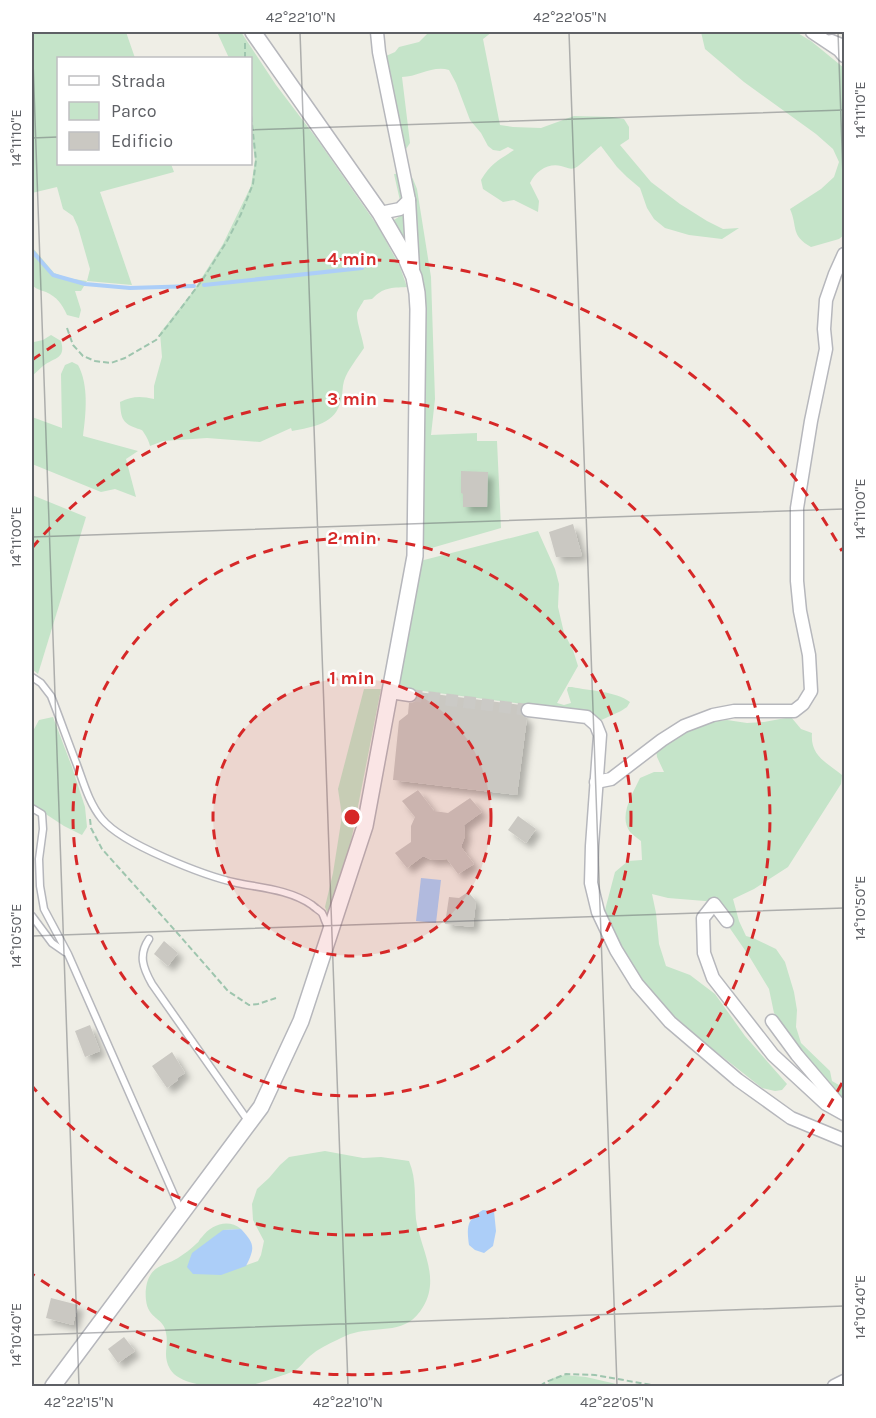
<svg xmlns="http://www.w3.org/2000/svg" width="876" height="1418" viewBox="0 0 876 1418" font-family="Karla,sans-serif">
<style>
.green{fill:#c5e4c9}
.water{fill:#accef8}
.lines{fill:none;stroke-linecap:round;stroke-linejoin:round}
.stream{stroke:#accef8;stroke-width:4}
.building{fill:#cac8c2;filter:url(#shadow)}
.minor-tunnel{stroke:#cbcac6;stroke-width:12;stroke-dasharray:12 6;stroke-linecap:butt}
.service-casing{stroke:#b6b7bc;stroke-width:9}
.minor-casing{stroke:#b6b7bc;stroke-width:15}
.tertiary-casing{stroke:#b6b7bc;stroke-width:18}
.path{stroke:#9ec5ae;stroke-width:2;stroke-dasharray:6 3;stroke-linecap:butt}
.service{stroke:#fff;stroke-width:6}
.minor{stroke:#fff;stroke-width:12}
.tertiary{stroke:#fff;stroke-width:15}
.ticks{fill:none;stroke:#5e6065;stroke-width:1.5;stroke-opacity:0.45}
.ring{fill:none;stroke:#d62828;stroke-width:3;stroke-dasharray:10 8}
.centre{fill:#d62828;stroke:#fff;stroke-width:3}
.ring-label{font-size:18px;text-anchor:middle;font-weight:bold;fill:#d62828;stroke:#fff;stroke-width:5;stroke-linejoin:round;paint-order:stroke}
.neatline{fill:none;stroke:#5e6065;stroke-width:2}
.ticks-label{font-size:15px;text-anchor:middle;fill:#5e6065}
</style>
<defs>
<filter id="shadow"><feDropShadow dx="5.5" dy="5.5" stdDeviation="3" flood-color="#0004"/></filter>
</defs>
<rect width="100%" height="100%" fill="#efeee6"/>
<g class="green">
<path d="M32,32H126L135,58H58V164H171L174,172L100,192L132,285L87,281L81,291H75L81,310L79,318L67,315C62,304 57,297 46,292C40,290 36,289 32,285V247L54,273L67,278L87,281L90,269L78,227L73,216L63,209L57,187L32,193Z"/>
<path d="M217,32H241L276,85L317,139L379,228L400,267L407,287C390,288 384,287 372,299L364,300C362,304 358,309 357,313C356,321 363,339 364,348C357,359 348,369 344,381C342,387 343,394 341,400C336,424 313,427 292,431L291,428L260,442L207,438L163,441L150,446C149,442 147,437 144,433C142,429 141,430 136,428C121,423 121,416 120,402C132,396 141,396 154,399V386L162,357L160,333L194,290L223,244L251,186L255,161L250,122V58H229Z"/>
<path d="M429,32H492L483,39L500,125L513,127L541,128L574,116L612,117L624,119L629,127V139L620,145L651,182L680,204L707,221L723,229L739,228L722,239L689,235L665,228L654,219L647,208L640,188L627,177L617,167L601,146C594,151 581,165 575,168C569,170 566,167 561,166C548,163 536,171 530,183L539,201L538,212L514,200L503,202L483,189L481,180C492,162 498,161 514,150L508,147L500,151L493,150L488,146L481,133L470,120L456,83L449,70C433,65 418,77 402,77L410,143L406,149L401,153L382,60L386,56L395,52L399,47L419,42Z"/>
<path d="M701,32H796L811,41L844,68V235L839,239L811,247C790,235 798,227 790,209L821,189L834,177L839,162L833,149L816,134L744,82L705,49Z"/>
<path d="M408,173L413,179L417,189L431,277L435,399L431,435L477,433V441H497L501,528L421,551L416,268L388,224L403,214L394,174Z"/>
<path d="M51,335L61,341C66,359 55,357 43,366C39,369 36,373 32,376V340L34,342L43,340Z"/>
<path d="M72,362L78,365C89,385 86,414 83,436L138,451L126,459L136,497L115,489L101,492L32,464V417L62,428L61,374L65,365Z"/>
<path d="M32,495L86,517L38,674L32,669Z"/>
<path d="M538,531L555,569L559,584L558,607L564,633L573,650L578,666L557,703L564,705L571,703L567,690L568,687H572C590,691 615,691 630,702L627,707L621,711L597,722L554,708L399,688L420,561Z"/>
<path d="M364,689H381L349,852L329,917L325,907L333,873L342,816L338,789Z"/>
<path d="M53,717L72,767L85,807L87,827L82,835L64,826L32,805V733L39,720Z"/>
<path d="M791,717L801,729L812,733C810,756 826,762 842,775L841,784L788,867L754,889L733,899L739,921L746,936L753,938L776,949L785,962L794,992L797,1010L796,1027L801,1043L830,1071L832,1081L844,1088V1108L783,1029L774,1013L769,989L749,956L729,927L717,902L668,898L652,894L656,913L659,944L666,966L690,975L715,994L745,1036L787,1084L782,1090L775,1091L762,1088L705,1043L645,990L608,931L605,910L615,872L628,861L642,860L641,841C637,838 633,835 630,832C618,816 633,793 640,778L654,772H664L657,757L656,748L679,730L709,722L727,720L747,723L764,722Z"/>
<path d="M325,1151L363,1158L381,1157L409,1161C417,1180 414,1199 416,1219C420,1248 441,1277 423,1307C407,1335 380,1326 354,1333C349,1334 343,1337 337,1340C328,1344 318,1349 310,1356C305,1360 300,1368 294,1371C288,1374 252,1386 246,1386C226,1388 181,1388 170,1369C162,1355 169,1346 166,1333C164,1317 148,1320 146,1300C145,1292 146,1281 151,1274C158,1264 169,1264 178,1258C184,1254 191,1249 196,1244C201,1240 197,1242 202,1237C211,1225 228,1218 241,1229L223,1230L221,1274L258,1261L261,1255L264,1241L253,1220L252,1204L257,1189L269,1178L280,1165L289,1157Z"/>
<path d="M565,1375L586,1377L625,1386H546L553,1378Z"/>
</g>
<g class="water">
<path d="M421,878L441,880L436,923L416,921Z"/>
<path d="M483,1210L494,1211L496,1231L493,1246L484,1253L475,1250L469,1245C467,1227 466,1220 483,1210Z"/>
<path d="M241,1229C255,1244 255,1248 246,1266L221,1275L193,1274L187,1267L192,1253L223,1230Z"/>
</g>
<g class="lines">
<g class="stream">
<path d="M32,251L53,275L85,284L130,288L194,286"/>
<path d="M204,285L362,268"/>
</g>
</g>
<g class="building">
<path d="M461,471L488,472L487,507H463V494L461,493Z"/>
<path d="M573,524L582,556L556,557L549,532Z"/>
<path d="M418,692L521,705L520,713L523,716L527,718L517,795L393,780L399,721L408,714L409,703L414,702L417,700Z"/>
<path d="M418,790L434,811L448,813L470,798L482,812L464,825L465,836L461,847L474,864L458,874L447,859L432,860L423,856L407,868L395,853L411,842V826L415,817L402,801Z"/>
<path d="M518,816L536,829L526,843L508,830Z"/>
<path d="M468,892L476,901L473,927L445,924L449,897L459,898Z"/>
<path d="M164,941L178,953L168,966L154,954Z"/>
<path d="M90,1025L100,1051L85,1057L75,1031Z"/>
<path d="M172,1052L185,1073L177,1078L178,1080L167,1088L152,1066Z"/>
<path d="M51,1298L78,1305L73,1325L46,1318Z"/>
<path d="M124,1337L135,1351L118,1363L108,1349Z"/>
</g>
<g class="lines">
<path class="minor-tunnel" d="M410,695L528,710"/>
<defs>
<g id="service">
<path d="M826,39L832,38L844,43"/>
<path d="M32,677L41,683L51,696C60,719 68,742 77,765C84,784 89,803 102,819C122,844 205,876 237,883C262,888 290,890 312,905C314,907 320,911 322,913C326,920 324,923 330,929"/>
<path d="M32,808L42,814L43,829L39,859L40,886L44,909L68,954L182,1213"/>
<path d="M32,916L52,943L65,952"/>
<path d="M149,939C138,955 143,968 152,984L249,1122"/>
</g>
<g id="minor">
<path d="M377,32L379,52L409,200L400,209L380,213"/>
<path d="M812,32L839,50L844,56"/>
<path d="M409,200L413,268"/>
<path d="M390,692L410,695"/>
<path d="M528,710L587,717L596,725L600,735L592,846L591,883L598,912L616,950L637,984L670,1022L738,1080L791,1118L844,1140"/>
<path d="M596,782L611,779L662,740L684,726L713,715L734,711H794L803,704L811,691L809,655L800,611L797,581V508L811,421L826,349L824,329L826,300L835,274L844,254"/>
<path d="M727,921L714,904L703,918L704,953L713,978L773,1055L826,1104L844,1114"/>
<path d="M772,1021L797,1055L844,1110"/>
<path d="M834,1386L844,1381"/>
</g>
<path id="tertiary" d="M53,1386L261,1107L301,1021L365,826L415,556L418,309L417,293L414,277L405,256L380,213L253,32"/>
</defs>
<use href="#service" class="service-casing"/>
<use href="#minor" class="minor-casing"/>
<use href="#tertiary" class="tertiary-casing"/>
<g class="path">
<path d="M245,58V43"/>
<path d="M67,328L73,345L83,356L95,361L111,363L125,358L156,340L169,324L203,279L227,241L241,214L253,184L256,160L250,106"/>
<path d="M90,819L91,828L102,849L180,936L228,991L249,1005L258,1004L276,998"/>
<path d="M540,1386L546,1382L566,1374L595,1375L657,1386"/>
</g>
<use href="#service" class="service"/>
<use href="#minor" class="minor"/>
<use href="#tertiary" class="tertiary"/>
</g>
<path class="ticks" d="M32,32L79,1386M300,32L348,1386M569,32L617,1386M838,32L844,205M250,130L844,110M32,138L58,137M32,537L844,509M32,936L844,908M32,1335L844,1306"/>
<circle cx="352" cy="817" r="139" fill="#d62828" fill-opacity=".12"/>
<g class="ring">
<circle cx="352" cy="817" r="139"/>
<circle cx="352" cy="817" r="279"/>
<path d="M32 548A418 418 0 1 1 32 1086"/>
<path d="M842 1083A558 558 0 0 1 32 1274M32 360A558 558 0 0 1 842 551"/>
</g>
<circle cx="352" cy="817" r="9" class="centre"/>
<g class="ring-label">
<text x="352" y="265">4 min</text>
<text x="352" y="405">3 min</text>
<text x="352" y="544">2 min</text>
<text x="352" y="684">1 min</text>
</g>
<rect width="876" height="1418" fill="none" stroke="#ffffff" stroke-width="66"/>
<rect x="57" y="57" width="195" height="108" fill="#ffffff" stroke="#bfbfc1" stroke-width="1.5"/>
<rect x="69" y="76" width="30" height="9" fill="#ffffff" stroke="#bfbfc1" stroke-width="1.5"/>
<text x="111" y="87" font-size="18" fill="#5e6065">Strada</text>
<rect x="69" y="102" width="30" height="18" fill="#c5e4c9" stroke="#bfbfc1" stroke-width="1.5"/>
<text x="111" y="117" font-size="18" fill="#5e6065">Parco</text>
<rect x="69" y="132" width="30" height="18" fill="#cac8c2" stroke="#bfbfc1" stroke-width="1.5"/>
<text x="111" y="147" font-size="18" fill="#5e6065">Edificio</text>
<rect x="33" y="33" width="810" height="1352" class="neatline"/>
<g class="ticks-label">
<text x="301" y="22">42°22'10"N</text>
<text x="570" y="22">42°22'05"N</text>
<text transform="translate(860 110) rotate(-90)" y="5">14°11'10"E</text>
<text transform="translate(16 138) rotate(-90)" y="5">14°11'10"E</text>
<text transform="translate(860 509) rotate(-90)" y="5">14°11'00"E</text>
<text transform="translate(16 537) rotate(-90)" y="5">14°11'00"E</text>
<text transform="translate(860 908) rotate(-90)" y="5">14°10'50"E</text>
<text transform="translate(16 936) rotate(-90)" y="5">14°10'50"E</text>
<text transform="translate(860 1307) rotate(-90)" y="5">14°10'40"E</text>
<text transform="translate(16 1335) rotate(-90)" y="5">14°10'40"E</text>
<text x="79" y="1407">42°22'15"N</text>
<text x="348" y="1407">42°22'10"N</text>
<text x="617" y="1407">42°22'05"N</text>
</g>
</svg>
